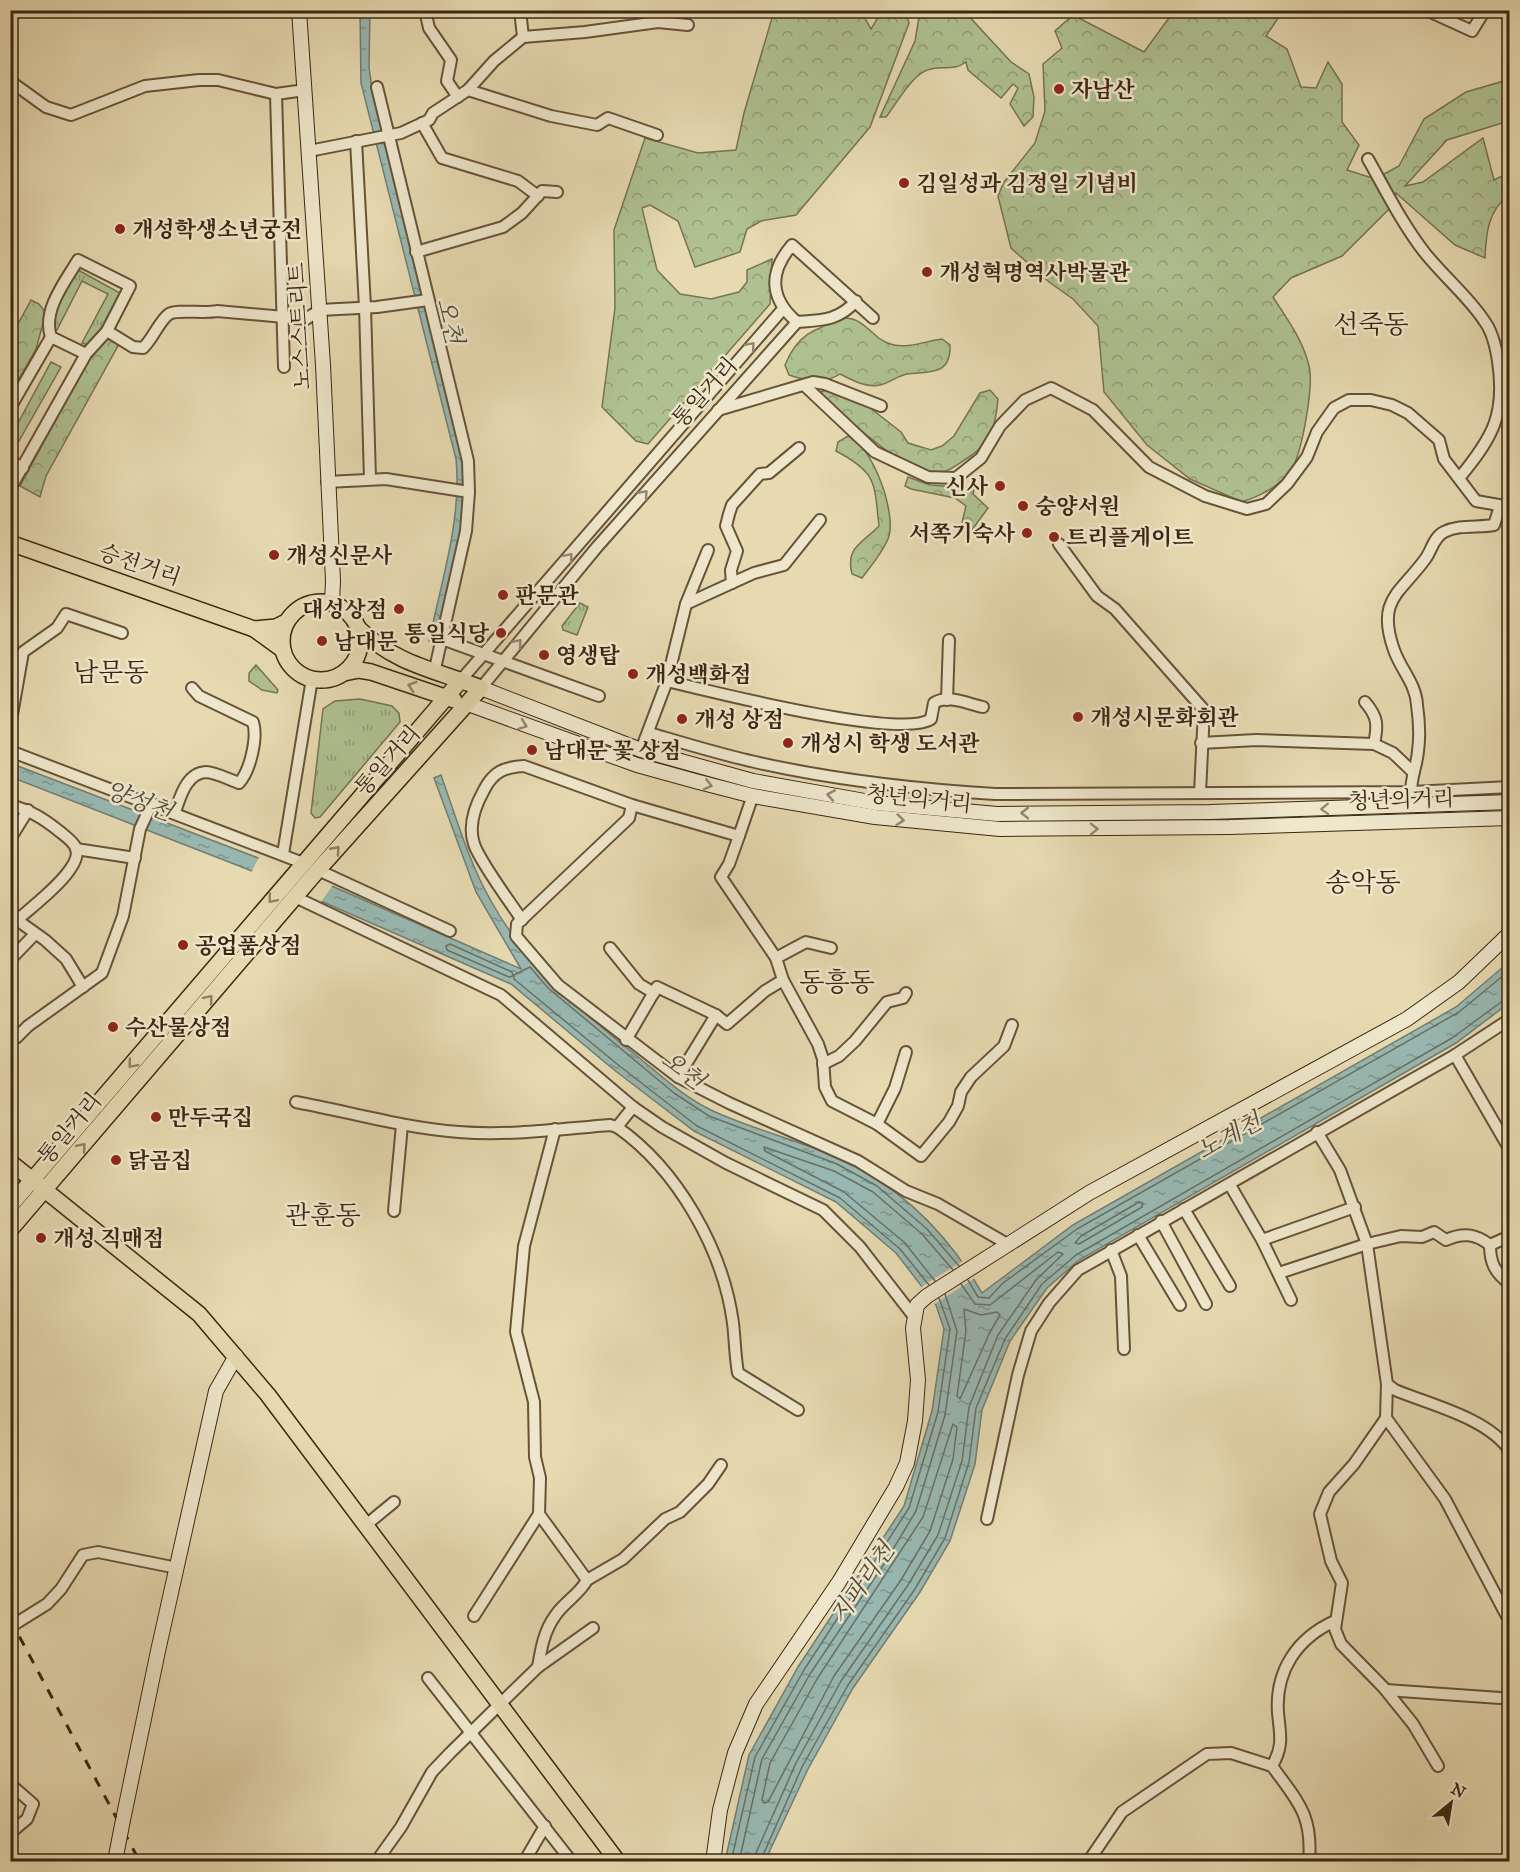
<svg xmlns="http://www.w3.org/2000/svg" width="1520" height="1872" viewBox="0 0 1520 1872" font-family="'IM FELL Great Primer','Noto Serif KR',serif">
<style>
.grass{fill:url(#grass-tufts);stroke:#767452;stroke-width:1.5}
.forest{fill:url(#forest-crowns);stroke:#767452;stroke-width:1.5}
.water{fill:url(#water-ripples);stroke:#737e73;stroke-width:1.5}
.pier{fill:#e7dab1}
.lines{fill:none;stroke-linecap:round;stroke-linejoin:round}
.shore{stroke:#6a7062;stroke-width:1.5}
.street-casing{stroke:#67533a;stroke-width:14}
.secondary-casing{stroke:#3c2612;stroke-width:16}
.primary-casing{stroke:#3c2612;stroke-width:18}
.street{stroke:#efe7cc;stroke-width:10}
.secondary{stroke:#efe7cc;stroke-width:14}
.primary{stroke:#e7dab1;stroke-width:15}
.rail{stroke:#3c2612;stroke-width:3;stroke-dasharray:10 10;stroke-linecap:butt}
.secondary-bridge-casing{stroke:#3c2612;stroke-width:16;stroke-linecap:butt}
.secondary-bridge{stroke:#efe7cc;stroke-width:14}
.oneway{stroke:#96866f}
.oneway2{stroke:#928062}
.poi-dot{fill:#8f2418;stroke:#efe7cc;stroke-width:2}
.labels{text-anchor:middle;stroke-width:5;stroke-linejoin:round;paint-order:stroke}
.poi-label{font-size:22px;font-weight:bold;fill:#3c2612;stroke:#efe7cc;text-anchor:start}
.street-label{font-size:22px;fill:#3c2612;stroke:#efe7cc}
.water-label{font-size:24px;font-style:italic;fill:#534b3a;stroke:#efe7cc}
.quarter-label{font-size:26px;fill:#3c2612;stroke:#efe7cc}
</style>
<defs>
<pattern id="grass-tufts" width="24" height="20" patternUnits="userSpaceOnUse" patternTransform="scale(1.5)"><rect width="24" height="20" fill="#afc191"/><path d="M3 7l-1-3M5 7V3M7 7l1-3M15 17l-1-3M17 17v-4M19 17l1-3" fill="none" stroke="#909d75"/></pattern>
<pattern id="forest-crowns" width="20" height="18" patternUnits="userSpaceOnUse" patternTransform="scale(1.5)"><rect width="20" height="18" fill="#afc191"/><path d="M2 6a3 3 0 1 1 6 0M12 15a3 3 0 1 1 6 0" fill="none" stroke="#909d75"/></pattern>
<pattern id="water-ripples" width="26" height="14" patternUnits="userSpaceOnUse" patternTransform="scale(1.5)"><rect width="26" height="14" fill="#98b9b3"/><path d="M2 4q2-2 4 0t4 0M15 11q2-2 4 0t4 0" fill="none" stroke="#7d9690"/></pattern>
</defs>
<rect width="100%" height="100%" fill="#e7dab1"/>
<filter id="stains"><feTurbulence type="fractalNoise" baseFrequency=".00333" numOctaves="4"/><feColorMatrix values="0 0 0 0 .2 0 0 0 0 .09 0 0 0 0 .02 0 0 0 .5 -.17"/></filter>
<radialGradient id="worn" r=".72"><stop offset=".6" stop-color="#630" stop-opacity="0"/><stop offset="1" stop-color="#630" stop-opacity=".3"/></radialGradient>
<g class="grass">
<path d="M78,270L120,293L95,340L88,345L82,343L108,294L82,281L57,330L54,328C52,308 69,287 78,270Z"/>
<path d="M51,362L61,367L11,455V436Z"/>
<path d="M580,603L588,607L577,635L563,630L562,626Z"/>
<path d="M256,665L278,690L277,693L262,690L249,681V673Z"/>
<path d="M360,699L392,706L399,713L400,722L320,817L315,818L311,813L323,709L335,701Z"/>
</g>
<g class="forest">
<path d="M774,11H861L871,29L882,11H905L909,23L870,127L796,215L761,221L747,229L740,252L695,267L678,221L650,205L642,208L657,270L680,294L711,299L739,292L747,282V270L772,259L770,304L648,444L636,441L602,407L615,308L614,230L645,138L698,153L736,150L744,113Z"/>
<path d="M920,11H967L966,13L1011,62L1029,74L1034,97L1033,117L1024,126L1010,104L1018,88L1013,84L1001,98L968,70L966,62C954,71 945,66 931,69C913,72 897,103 886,117H880L915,41Z"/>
<path d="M1174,11H1283L1266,36L1287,49L1301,87L1316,88L1328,62L1342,84V122L1359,145L1347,170L1375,179L1399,166L1424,119L1466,92L1504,81L1509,90V121L1447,140L1405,186L1423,182L1483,138L1494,180L1510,172L1509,195C1488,210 1486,234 1485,258L1455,245L1396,193L1391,207L1342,256L1291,278L1273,297C1287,319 1303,340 1309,366C1314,385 1302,454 1291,470C1280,487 1260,496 1242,502L1190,479L1147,445L1104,392L1098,326L1073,299L1049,282L1011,248L998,196L1004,182L1035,143L1045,111L1043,64L1062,48L1055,31L1073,15L1144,52Z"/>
<path d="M31,300L39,304L46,313L36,349L11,393V337Z"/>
<path d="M846,318C867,319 874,342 894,345C911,348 926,341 942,339L950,345C951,376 930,371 907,374C897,376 889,383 880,385C866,388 852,380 840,374C825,384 806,381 789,375L785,365C798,333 815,329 846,318Z"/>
<path d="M108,339L119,344L46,476L40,497L20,486L90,357L99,345Z"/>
<path d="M828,389L865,404L901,432L908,443L931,450L942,446L954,436L980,393L990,390L998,399C996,425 991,443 969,457C959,463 948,473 936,473C903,472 849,420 825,399L821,392Z"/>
<path d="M848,436C872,444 898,515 888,539C882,553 871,566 862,578L852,574C845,547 863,543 879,526C874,483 878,473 836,451L838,442Z"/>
<path d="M908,477L930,485L971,488L974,490L973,494L988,508L969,534L960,531L966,506L955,498L911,489L905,486Z"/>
</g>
<g class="water">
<path d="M360,11H370L369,67L372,89L463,459C468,522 451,583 438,643L429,641C441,583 462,519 456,459L361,83Z"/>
<path d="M10,763L334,887L521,969L476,892L434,778L441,775C456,817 469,863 491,901C525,963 578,1009 632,1052C658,1073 683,1097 713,1111C754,1130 799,1140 840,1159C903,1188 948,1234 982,1293L1073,1225L1456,1007L1509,962V1003L1456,1043L1079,1260L1047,1288L1010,1341L982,1410L975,1464L950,1541L920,1592L853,1688L808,1769L765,1861H725L749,1755L798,1667L904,1506L932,1411L944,1329L936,1305L896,1253L836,1202L694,1131L613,1069L511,984L252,871L11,777Z"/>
</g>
<g class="pier">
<path d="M259,857L333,885L321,902L251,873Z"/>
<path d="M964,1260L975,1278L933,1305L921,1287Z"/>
</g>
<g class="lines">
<g class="shore">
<path d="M450,944L512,972L513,976L509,977L447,950L446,946Z"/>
<path d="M1139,1202L1143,1203L1142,1207L1079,1244L1075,1243L1081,1236Z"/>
<path d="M968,1280L978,1297L989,1298L1003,1283L1077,1229L1459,1012L1510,970"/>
<path d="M935,1281L905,1243L844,1192L765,1151L764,1147L834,1171L873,1192L922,1234L953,1270"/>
<path d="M929,1285L900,1249L840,1198L697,1126L617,1064L514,979V975L530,967L548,988L674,1093L709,1116L837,1164L877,1186L927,1229L959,1266"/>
<path d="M964,1309L981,1315L997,1312L1000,1315L990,1332L960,1399L957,1396L966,1331Z"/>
<path d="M953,1424L957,1427L953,1459L930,1531L901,1580L834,1676L768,1802L764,1803L762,1800L770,1763L817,1679L923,1517Z"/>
<path d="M731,1862L755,1757L804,1670L909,1508L938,1412L950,1329L939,1298"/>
<path d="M739,1862L762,1759L810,1674L884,1564L916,1511L945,1415L957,1331L945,1294"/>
<path d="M752,1862L796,1763L841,1681L908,1585L938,1535L962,1461L969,1407L998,1335L1036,1280L1063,1254L1058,1252L990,1305L975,1304L961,1284"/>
<path d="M760,1862L802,1767L848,1685L915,1589L945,1538L969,1462L976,1408L1005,1339L1042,1284L1076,1255L1452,1038L1504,1000L1510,998"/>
</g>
<defs>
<g id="street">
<path d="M425,10L429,28L451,60L447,81L458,97"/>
<path d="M1426,10L1472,31L1485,10"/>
<path d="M523,37L585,32L658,22L688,25"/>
<path d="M10,81L46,107L71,115L145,86L199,80H218L276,94L305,90"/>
<path d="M377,87L468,461L469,492L466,531L434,673"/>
<path d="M468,90L551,116L597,125L608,118L657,135"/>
<path d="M276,94L284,367"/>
<path d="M422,123L442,158L518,181L538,196"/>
<path d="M356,141L365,307L370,479"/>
<path d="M309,151L401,133L429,120L433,113L468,90L494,61L523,37L520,10"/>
<path d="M1368,159C1386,191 1403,225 1425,253C1444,277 1469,297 1485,322C1493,333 1496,348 1498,361C1506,414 1493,437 1460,477"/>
<path d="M416,252L503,227L522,213L542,191L557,192"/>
<path d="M856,301C838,321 822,320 797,322C770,299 768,273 792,245L873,318"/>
<path d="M107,331L133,347L143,348C153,339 159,321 169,314C177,309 205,314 217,311L306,319L320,310L377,307L428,300"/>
<path d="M804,385L875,452L928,477L956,478L981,458L1000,426L1025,400L1051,388L1093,410L1149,467L1205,496L1247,509L1266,504L1287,484L1307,457L1317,432L1334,408L1349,400H1371L1392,405L1408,413L1439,440L1444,459L1476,501L1510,507"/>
<path d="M10,408L51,337"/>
<path d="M718,410L813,382L825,384L881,406"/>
<path d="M10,461L23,468"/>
<path d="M327,482L386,479L469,492"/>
<path d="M10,489L86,354L107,331L130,286L78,260C65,282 42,310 51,337L86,354"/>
<path d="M1059,544L1097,596L1115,609L1204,710L1200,793"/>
<path d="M732,583L731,570L737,551L726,526L729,514L732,505L760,474L769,473L799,448"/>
<path d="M686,604L708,550"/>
<path d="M442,639L599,696"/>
<path d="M461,680L783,309"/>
<path d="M667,681C709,691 901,740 931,719L934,703C948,694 968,704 983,707"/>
<path d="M481,688L597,547L797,322"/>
<path d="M947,700L949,640"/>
<path d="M1365,702C1378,717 1378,725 1374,744"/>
<path d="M10,726L23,652L57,628L66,614L122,633"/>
<path d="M649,733C684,743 719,754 755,762C834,780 914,789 995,794L1411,792C1411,777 1417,765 1418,751C1420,737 1419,719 1417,705C1416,684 1401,670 1394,650C1376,599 1400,594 1426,558C1432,549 1434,537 1444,532C1460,524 1478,528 1494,525L1500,506"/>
<path d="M1201,743L1256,740L1374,744L1393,753L1413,772"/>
<path d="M641,750L667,681L686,604L754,573L784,565L820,520"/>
<path d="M10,751L303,863"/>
<path d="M1411,792L1510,787"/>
<path d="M10,805C30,810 44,819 59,831C65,836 73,841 76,848C84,869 30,908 16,921"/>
<path d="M632,805L629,818L517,924L516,936L558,985L678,1077L729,1103L858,1161L906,1191L938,1204L1009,1245"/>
<path d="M175,812C180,798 186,773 206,772C215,772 230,780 239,783C250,771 258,738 253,722L199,696L192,688"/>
<path d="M739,836L729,864L721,877L776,958L783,980L818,1044L823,1059L825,1087L832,1101L877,1124L921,1156L949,1122L958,1106L961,1092L971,1077L1004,1046L1012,1025"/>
<path d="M10,839L28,810"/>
<path d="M76,849L135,858"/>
<path d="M283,854L312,679"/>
<path d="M318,870L450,931"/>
<path d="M295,897L501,995L633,1107L662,1127L726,1163L823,1210L860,1247L915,1318"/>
<path d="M10,915L45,940L66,959L83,987"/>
<path d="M522,920C510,902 480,862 474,844C468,826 475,806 484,790C493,772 504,767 524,766L632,805L739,836L753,795"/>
<path d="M610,948L639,984L654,993"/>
<path d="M776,958L806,942L831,948"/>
<path d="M10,960L35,934"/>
<path d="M16,1038L28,1026L102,973L123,916L140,829L152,803"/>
<path d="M626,1040L657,987L716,1015L727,1024L765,991L783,980"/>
<path d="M1455,1055L1510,1150"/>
<path d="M823,1064L839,1056L855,1041L887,1002L903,998L906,993"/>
<path d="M678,1077L716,1015"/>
<path d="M296,1102C350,1112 404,1128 459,1132C509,1136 560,1129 610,1125L617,1127C677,1169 723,1249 733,1323C735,1340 735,1356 738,1373L798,1410"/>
<path d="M877,1124L895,1088L906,1052"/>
<path d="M617,1127L633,1107"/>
<path d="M1317,1132L1340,1170L1367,1244L1387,1384L1386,1418L1445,1499L1510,1622"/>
<path d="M1230,1185L1262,1240L1291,1300"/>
<path d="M1184,1209L1230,1286"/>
<path d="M394,1211L402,1125"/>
<path d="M1161,1221L1206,1304"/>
<path d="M1138,1235L1180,1305"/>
<path d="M1262,1240L1355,1207"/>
<path d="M1490,1245L1510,1236"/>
<path d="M1111,1250L1121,1276L1124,1349"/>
<path d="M1279,1273L1367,1244L1401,1236L1422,1237L1434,1232L1446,1240C1463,1232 1476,1234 1490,1245C1490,1263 1495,1273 1510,1284"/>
<path d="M1387,1384L1395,1390C1431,1405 1488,1418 1510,1451"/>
<path d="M1386,1418L1354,1464L1329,1492L1320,1514L1331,1561L1342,1583L1335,1629L1341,1644L1384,1688L1413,1724L1438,1766"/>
<path d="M539,1514L587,1580L623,1559L665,1519L680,1512L708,1484L721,1465"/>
<path d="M987,1519L1018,1375L1031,1331L1049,1303L1078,1270L1455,1055L1510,1019"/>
<path d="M366,1525L394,1502"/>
<path d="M474,1616L539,1514L540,1478L535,1457L534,1402L516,1332L524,1246L555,1129"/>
<path d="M10,1627L47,1604L61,1589L83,1555L98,1552L177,1568"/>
<path d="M538,1667C541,1649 544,1631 555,1616C564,1602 579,1595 587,1580"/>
<path d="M428,1678L572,1862"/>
<path d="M1386,1690L1500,1698"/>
<path d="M1272,1766C1284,1746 1280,1734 1278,1713C1275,1671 1297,1638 1335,1621"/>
<path d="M10,1784L33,1804L27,1819L15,1829"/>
<path d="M376,1862L401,1827L432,1772L450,1753L538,1667L593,1628"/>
<path d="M524,1862L545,1826"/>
<path d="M1088,1862L1122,1812L1207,1754L1231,1753L1272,1766C1298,1802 1313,1815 1309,1862"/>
</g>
<g id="secondary">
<path d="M299,10L323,365L333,581L332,603"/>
<path d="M481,688L641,750L753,781L876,803L997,814L1210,812L1510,802"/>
<path d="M468,704L637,765L695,781L753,796L875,817L1000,829L1230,827L1510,818"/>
<path d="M123,1820L158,1651L216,1391L236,1356"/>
<path d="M713,1862L720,1810L735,1753L756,1704L839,1582L896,1487L907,1463L915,1421L918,1380L913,1328L917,1305L927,1296L1089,1193L1407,1019L1459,982L1510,933"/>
</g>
<g id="primary">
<path d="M10,543L254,629"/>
<circle cx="321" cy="641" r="39"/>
<path d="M283,650L254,629L276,627L286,622"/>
<path d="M344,673L359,670L371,672L454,700"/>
<path d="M10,1162L199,1314L268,1395L618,1862"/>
<path d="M10,1206L461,680"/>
<path d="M10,1230L318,870L481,688C433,669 397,665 358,628"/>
</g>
</defs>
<use href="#street" class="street-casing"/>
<use href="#secondary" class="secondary-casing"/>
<use href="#primary" class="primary-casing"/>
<use href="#street" class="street"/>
<use href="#secondary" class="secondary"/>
<use href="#primary" class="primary"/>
<path class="rail" d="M10,1619L140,1862"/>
<defs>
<path id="secondary-bridge" d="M115,1861L123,1820"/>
</defs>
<use href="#secondary-bridge" class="secondary-bridge-casing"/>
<use href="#secondary-bridge" class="secondary-bridge"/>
</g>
<defs><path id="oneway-chevron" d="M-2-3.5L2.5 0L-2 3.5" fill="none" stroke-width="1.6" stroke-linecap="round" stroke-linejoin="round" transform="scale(1.5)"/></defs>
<g class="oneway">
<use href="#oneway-chevron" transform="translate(751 346) rotate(-50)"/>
<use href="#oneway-chevron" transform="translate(644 494) rotate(-49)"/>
<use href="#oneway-chevron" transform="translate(569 557) rotate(-49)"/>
<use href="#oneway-chevron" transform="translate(518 643) rotate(-50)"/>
<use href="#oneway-chevron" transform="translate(523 725) rotate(20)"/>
<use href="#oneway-chevron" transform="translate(708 785) rotate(14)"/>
<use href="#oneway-chevron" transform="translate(831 795) rotate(-170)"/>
<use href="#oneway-chevron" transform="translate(1325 809) rotate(178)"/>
<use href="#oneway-chevron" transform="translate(1025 813) rotate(180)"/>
<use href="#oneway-chevron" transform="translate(900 820) rotate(6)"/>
<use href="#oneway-chevron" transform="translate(1094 829) rotate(-1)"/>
</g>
<g class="oneway2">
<use href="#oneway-chevron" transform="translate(412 686) rotate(-162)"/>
<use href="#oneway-chevron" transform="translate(336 850) rotate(-48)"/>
<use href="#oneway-chevron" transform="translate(272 899) rotate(130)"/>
<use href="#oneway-chevron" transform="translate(209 999) rotate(-50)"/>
<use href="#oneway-chevron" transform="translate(132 1064) rotate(130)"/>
<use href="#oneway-chevron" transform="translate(82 1147) rotate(-50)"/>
</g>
<g class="poi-dot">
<circle cx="1059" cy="89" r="6"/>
<circle cx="904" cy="183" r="6"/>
<circle cx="120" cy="229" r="6"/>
<circle cx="927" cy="272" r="6"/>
<circle cx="1000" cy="486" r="6"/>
<circle cx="1023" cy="506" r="6"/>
<circle cx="1027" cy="533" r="6"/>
<circle cx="1054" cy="537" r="6"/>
<circle cx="274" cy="555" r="6"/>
<circle cx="503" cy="595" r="6"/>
<circle cx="399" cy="609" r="6"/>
<circle cx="501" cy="633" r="6"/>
<circle cx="322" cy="641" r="6"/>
<circle cx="544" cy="655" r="6"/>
<circle cx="633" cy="674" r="6"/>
<circle cx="1078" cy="717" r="6"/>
<circle cx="682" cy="719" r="6"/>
<circle cx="788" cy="743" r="6"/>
<circle cx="532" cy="750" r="6"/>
<circle cx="183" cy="945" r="6"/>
<circle cx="113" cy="1027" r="6"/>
<circle cx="156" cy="1117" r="6"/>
<circle cx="116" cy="1160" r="6"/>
<circle cx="41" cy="1238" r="6"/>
</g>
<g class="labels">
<g class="poi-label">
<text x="1071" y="97">자남산</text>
<text x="916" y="191">김일성과 김정일 기념비</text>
<text x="132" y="237">개성학생소년궁전</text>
<text x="939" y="280">개성혁명역사박물관</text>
<text x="988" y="494" text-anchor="end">신사</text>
<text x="1035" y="514">숭양서원</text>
<text x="1015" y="541" text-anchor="end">서쪽기숙사</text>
<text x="1066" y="545">트리플게이트</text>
<text x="286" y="563">개성신문사</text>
<text x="515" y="603">판문관</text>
<text x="387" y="617" text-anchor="end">대성상점</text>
<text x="489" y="641" text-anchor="end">통일식당</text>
<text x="334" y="649">남대문</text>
<text x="556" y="663">영생탑</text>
<text x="645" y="682">개성백화점</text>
<text x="1090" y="725">개성시문화회관</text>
<text x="694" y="727">개성 상점</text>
<text x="800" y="751">개성시 학생 도서관</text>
<text x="544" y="758">남대문 꽃 상점</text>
<text x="195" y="953">공업품상점</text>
<text x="125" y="1035">수산물상점</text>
<text x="168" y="1125">만두국집</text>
<text x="128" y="1168">닭곰집</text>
<text x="53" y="1246">개성 직매점</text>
</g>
<g class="street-label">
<text transform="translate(299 326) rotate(-93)" y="8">노스스트리트</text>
<text transform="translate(704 392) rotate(-48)" y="8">통일거리</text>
<text transform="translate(140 564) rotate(19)" y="8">승전거리</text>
<text transform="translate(387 760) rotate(-48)" y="8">통일거리</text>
<text transform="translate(919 798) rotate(6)" y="8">청년의거리</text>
<text transform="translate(1401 799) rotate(-2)" y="8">청년의거리</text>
<text transform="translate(69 1128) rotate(-50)" y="8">통일거리</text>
</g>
<g class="water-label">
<text transform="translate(450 321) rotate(77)" y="8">오천</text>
<text transform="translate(139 801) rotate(21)" y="8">양성천</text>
<text transform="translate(683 1070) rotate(37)" y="8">오천</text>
<text transform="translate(1229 1136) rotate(-29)" y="8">노계천</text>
<text transform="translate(862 1583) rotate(-55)" y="8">지파리천</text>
</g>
<g class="quarter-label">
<text x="1371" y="333">선죽동</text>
<text x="111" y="681">남문동</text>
<text x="1363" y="891">송악동</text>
<text x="837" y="991">동흥동</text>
<text x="323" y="1224">관훈동</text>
</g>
</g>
<rect width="1520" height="1872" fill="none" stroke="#e7dab1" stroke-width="36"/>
<rect x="12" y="12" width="1496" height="1848" fill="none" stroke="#3c2612" stroke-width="3"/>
<rect x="18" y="18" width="1484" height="1836" fill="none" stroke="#3c2612" stroke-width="1.5"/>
<g transform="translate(1451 1803) rotate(30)" stroke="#efe7cc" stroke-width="4.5" paint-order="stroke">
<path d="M0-4.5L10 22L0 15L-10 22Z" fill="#3c2612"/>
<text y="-9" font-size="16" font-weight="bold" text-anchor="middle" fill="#3c2612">N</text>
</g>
<rect width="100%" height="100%" filter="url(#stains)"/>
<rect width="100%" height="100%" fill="url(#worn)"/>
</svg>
